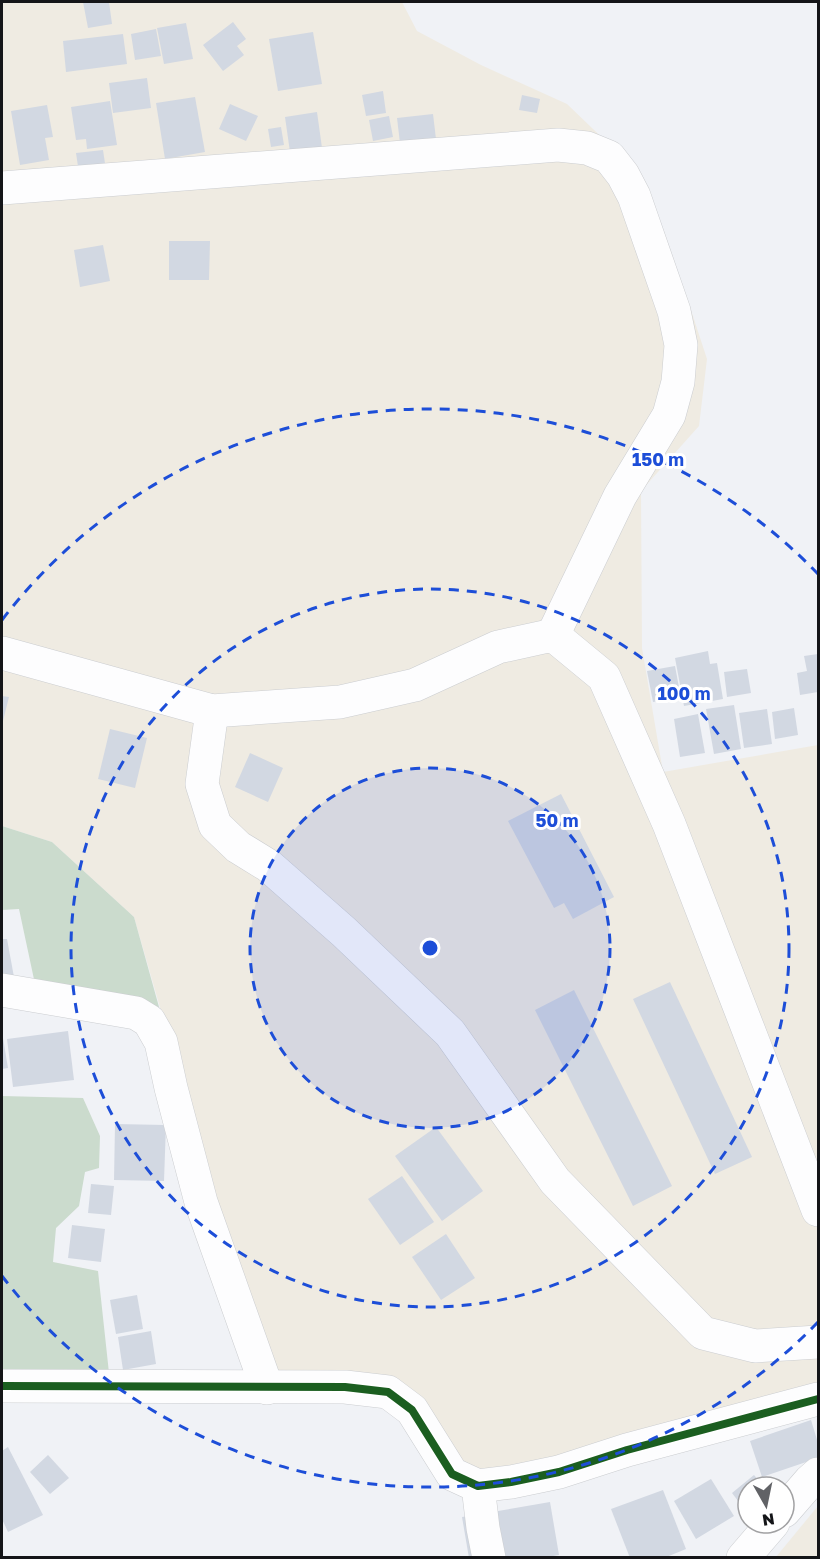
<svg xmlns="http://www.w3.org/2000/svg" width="820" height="1559" viewBox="0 0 820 1559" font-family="'Golos Text',sans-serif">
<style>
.education{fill:#efebe2}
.green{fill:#cbdbcd}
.building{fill:#d2d8e2}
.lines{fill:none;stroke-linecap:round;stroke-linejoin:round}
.minor-casing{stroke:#cbcdd0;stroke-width:34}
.minor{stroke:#fdfdfe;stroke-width:33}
.cycleway-casing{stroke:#fff;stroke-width:11}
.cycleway{stroke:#1b5e20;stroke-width:8}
.ring{fill:none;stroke:#1d4ed8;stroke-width:3;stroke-dasharray:10 8}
.centre{fill:#1d4ed8;stroke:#fff;stroke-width:3}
.ring-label{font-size:18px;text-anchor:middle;font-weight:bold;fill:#1d4ed8;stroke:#fff;stroke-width:6;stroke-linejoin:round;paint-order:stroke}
</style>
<rect width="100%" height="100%" fill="#f0f2f6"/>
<g class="education">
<path d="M2,2H402L417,31L481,65L567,104L617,152L686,295L707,359L699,426L641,491L642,648L663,772L818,745V1391L481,1478L458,1466L422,1409L271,1378L231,1254L134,917L52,842L2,826Z"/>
<path d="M818,1506V1557H776Z"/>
</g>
<g class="green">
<path d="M2,826L52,842L134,917L159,1007L35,984L19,909L2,910Z"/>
<path d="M2,1096L83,1098L100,1136L99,1168L85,1172L79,1206L56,1228L53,1262L98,1271L109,1373H2Z"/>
</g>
<g class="building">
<path d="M83,2H109L112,24L88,28Z"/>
<path d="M233,22L246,39L237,46L244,55L223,71L203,45Z"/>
<path d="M186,23L193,59L164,64L157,28Z"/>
<path d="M156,29L161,56L135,60L131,34Z"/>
<path d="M313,32L322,84L278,91L269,39Z"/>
<path d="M123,34L127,64L66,72L63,41Z"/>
<path d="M147,78L151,108L113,113L109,83Z"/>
<path d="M383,91L386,113L366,116L362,95Z"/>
<path d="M522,95L540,99L537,113L519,110Z"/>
<path d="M195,97L205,152L165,159L156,103Z"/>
<path d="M110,101L117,145L87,149L86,139L76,140L71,107Z"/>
<path d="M230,104L258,116L246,141L219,129Z"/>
<path d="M47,105L53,137L45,138L49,160L20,165L11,111Z"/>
<path d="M317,112L323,155L291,159L285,117Z"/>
<path d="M433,114L436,139L400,143L397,118Z"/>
<path d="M389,116L393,137L373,141L369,120Z"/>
<path d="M281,127L284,145L271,147L268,129Z"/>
<path d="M103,150L106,170L79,173L76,153Z"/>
<path d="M169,241H210L209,280H169Z"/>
<path d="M103,245L110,281L80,287L74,250Z"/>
<path d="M708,651L710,664L717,663L723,699L684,706L675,658Z"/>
<path d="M818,654V692L800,695L797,673L807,671L804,656Z"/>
<path d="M675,666L681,698L653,702L647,671Z"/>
<path d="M747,669L751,693L727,697L724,672Z"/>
<path d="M2,696L9,697L2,725Z"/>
<path d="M734,705L741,749L714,754L706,709Z"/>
<path d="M794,708L798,735L775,739L772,712Z"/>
<path d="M767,709L772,744L744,748L739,713Z"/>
<path d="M698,714L705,753L680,757L674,719Z"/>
<path d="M110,729L147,738L135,788L98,779Z"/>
<path d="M250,753L283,768L268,802L235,787Z"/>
<path d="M561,794L614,897L573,919L564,903L554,908L508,821Z"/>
<path d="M2,939H7L14,977L2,979Z"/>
<path d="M670,982L752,1157L715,1174L633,999Z"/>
<path d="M574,990L672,1186L633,1206L535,1010Z"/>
<path d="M68,1031L74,1080L13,1087L7,1039Z"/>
<path d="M2,1032L8,1068L2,1069Z"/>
<path d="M115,1124L166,1125L164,1181L114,1180Z"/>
<path d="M436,1127L483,1191L442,1221L395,1156Z"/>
<path d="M402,1176L434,1222L400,1245L368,1199Z"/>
<path d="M91,1184L114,1186L111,1215L88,1213Z"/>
<path d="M72,1225L105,1229L101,1262L68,1258Z"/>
<path d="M446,1234L475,1278L441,1300L412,1257Z"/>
<path d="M137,1295L143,1329L116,1334L110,1300Z"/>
<path d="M151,1331L156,1364L123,1370L118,1337Z"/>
<path d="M811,1420L818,1443V1458L762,1477L750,1441Z"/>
<path d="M8,1447L43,1515L8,1532L2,1519V1451Z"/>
<path d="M48,1455L69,1478L50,1494L30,1472Z"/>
<path d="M754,1475L764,1487H748V1514L732,1493Z"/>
<path d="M711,1479L734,1516L696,1539L674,1501Z"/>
<path d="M663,1490L686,1549L664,1558H630L611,1509Z"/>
<path d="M550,1502L559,1555L542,1558H493L486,1513Z"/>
<path d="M476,1515L483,1558H469L462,1517Z"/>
</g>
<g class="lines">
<defs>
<g id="minor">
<path d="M2,188L558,145L587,148L609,157L623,175L634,196L674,311L681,345L678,382L669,415L620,496L553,635"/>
<path d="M2,653L212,711L340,702L415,685L498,647L553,635L604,677L669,824L818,1210"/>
<path d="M212,711L202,784L215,825L238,847L269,866L344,932L450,1033L555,1181L703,1333L755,1346L818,1342"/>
<path d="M2,990L136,1013L149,1021L161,1042L171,1088L201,1202L267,1388"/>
<path d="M2,1386L345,1387L388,1392L412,1410L452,1474L478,1486L511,1482L559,1472L627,1450L818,1399"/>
<path d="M478,1486L483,1528L489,1558"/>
<path d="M784,1511L810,1481L818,1474"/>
<path d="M743,1558L773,1523"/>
</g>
</defs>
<use href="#minor" class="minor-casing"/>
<use href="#minor" class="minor"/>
<defs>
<path id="cycleway" d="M2,1386L345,1387L388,1392L412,1410L452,1474L478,1486L511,1482L559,1472L627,1450L818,1399"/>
</defs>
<use href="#cycleway" class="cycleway-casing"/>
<use href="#cycleway" class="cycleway"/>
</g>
<circle cx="430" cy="948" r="180" fill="#1d4ed8" fill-opacity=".12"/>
<g class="ring">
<circle cx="430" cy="948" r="180"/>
<circle cx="430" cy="948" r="359"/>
<path d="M818 1322A539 539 0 0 1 2 1276M2 620A539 539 0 0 1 818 574"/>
</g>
<circle cx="430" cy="948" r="9" class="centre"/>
<g class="ring-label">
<text x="658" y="466">150 m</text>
<text x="684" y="700">100 m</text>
<text x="557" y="827">50 m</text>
</g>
<rect width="820" height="1559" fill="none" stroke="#141518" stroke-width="6"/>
<g transform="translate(766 1505) rotate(171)"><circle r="28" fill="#ffffff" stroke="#a1a1a3" stroke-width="1.5"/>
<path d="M0-4.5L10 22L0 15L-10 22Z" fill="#616266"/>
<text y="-9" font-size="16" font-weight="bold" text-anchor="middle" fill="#141518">N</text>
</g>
</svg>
